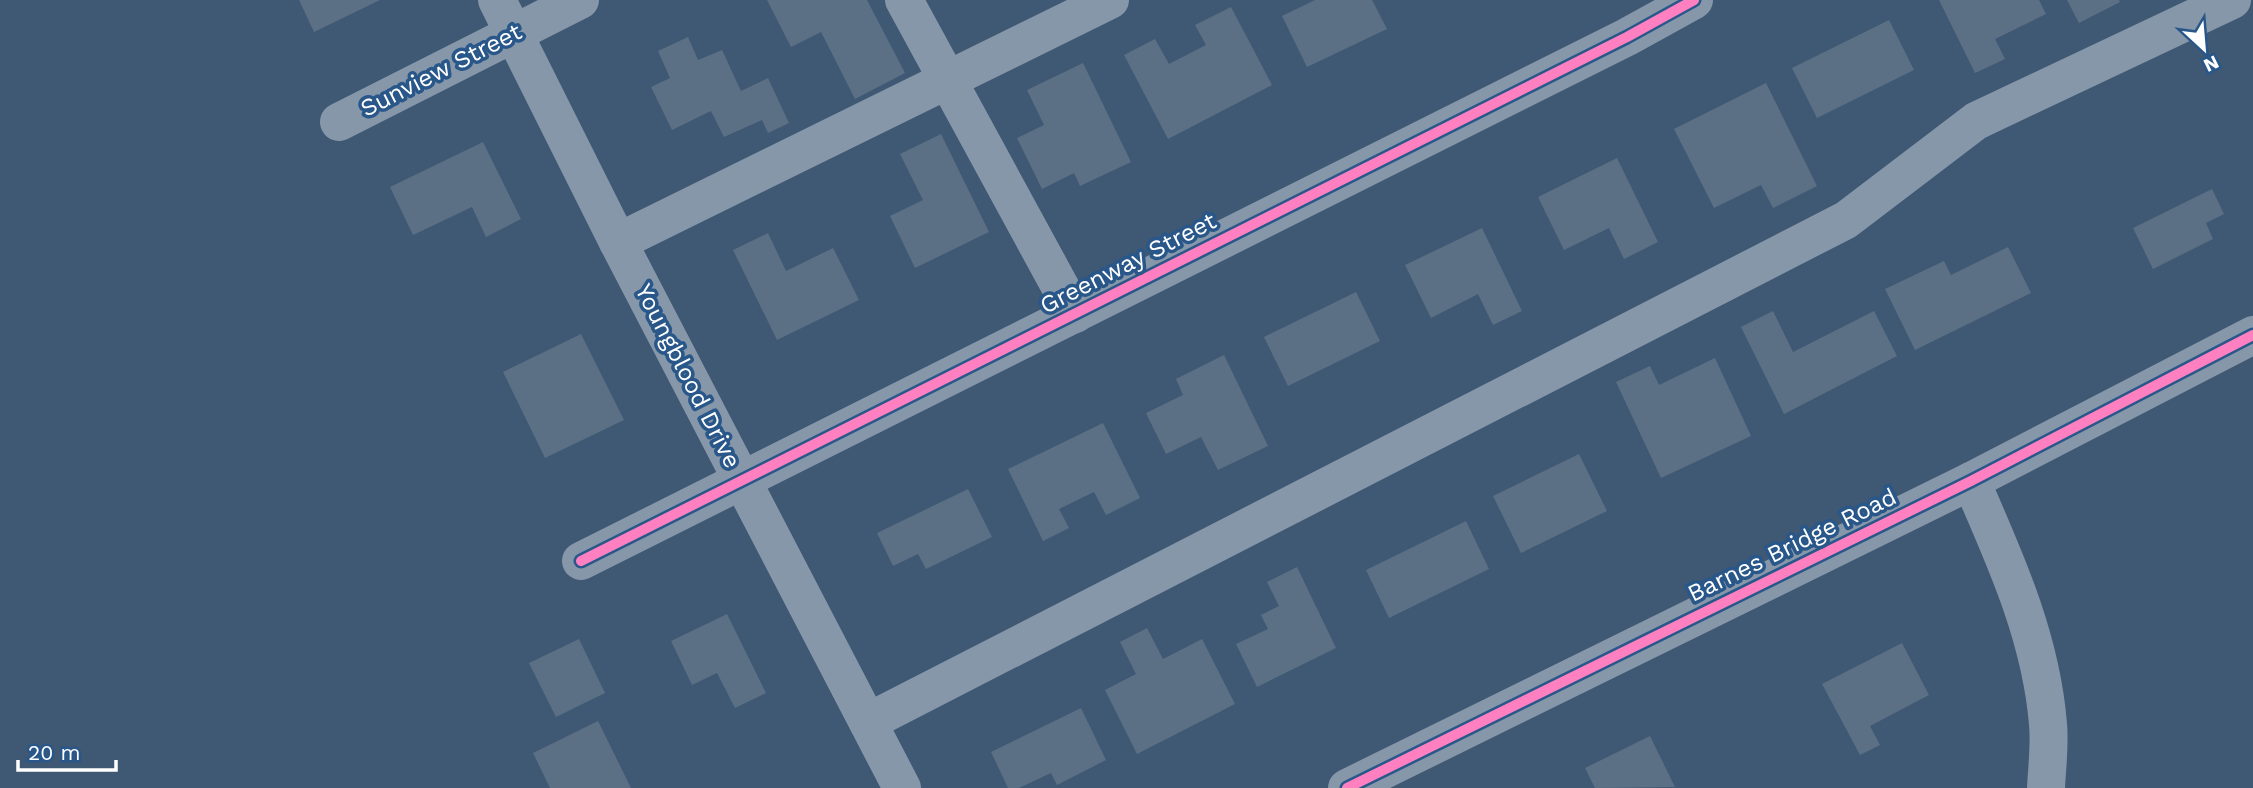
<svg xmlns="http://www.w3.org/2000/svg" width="2253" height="788" viewBox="0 0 2253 788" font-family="'Work Sans',sans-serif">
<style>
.building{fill:#5c7085}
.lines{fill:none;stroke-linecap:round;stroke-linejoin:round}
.minor{stroke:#8697a9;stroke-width:38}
.cycleway-casing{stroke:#295789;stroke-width:15}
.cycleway{stroke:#ff80c0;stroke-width:10}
.labels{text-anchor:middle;stroke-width:7;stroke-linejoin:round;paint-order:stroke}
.street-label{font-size:24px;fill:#fff;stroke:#295789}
</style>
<rect width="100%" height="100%" fill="#3f5873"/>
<g class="building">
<path d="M299,0H380L314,32Z"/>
<path d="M767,0H867L905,73L855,99L821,32L791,47Z"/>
<path d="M1315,0H1372L1387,29L1307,67L1282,16Z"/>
<path d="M1939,0H2039L2046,14L1995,39L2005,59L1975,73Z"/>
<path d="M2067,0H2119L2120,2L2079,23Z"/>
<path d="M1231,7L1272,85L1168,139L1124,55L1155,39L1169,64L1206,45L1195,25Z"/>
<path d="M1889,20L1914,70L1817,118L1792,68Z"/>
<path d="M688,37L698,60L722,50L741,91L768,78L789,123L768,133L762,120L724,137L711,111L672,130L651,87L670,78L658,51Z"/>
<path d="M1083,63L1131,162L1080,186L1074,173L1042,189L1017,138L1044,125L1027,90Z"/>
<path d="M1766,83L1817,186L1773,208L1761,185L1714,208L1674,129Z"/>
<path d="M941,134L989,232L915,268L890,216L923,200L900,154Z"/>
<path d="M483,142L521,219L486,237L472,207L413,235L390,187Z"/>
<path d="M1617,158L1658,242L1624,259L1609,228L1564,250L1538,197Z"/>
<path d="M2212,189L2224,214L2206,223L2213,239L2153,269L2133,228Z"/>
<path d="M1482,228L1522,311L1493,325L1478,294L1431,318L1405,265Z"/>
<path d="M768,233L786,271L833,248L859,300L777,340L733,250Z"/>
<path d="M2008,247L2031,293L1915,350L1885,289L1944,261L1951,275Z"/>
<path d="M1356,292L1380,341L1288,386L1264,337Z"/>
<path d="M1773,311L1793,352L1874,311L1897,356L1784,414L1741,327Z"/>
<path d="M581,334L624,420L545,458L503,372Z"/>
<path d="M1224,355L1268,446L1218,470L1201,437L1166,454L1146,413L1183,395L1176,379Z"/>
<path d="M1715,358L1751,436L1661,478L1616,382L1650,366L1659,385Z"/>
<path d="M1103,423L1140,498L1106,515L1094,492L1059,509L1069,528L1043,541L1008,469Z"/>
<path d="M1579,454L1607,511L1521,553L1493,496Z"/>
<path d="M968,489L992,537L926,569L918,554L893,566L877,533Z"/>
<path d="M1466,521L1489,569L1389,618L1366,570Z"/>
<path d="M1297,567L1336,648L1257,687L1236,644L1268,629L1261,615L1279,606L1267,582Z"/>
<path d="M727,614L766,693L735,708L717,673L692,685L671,641Z"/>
<path d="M1147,628L1163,659L1202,639L1235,704L1137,754L1105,690L1136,674L1120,642Z"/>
<path d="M579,639L605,693L556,717L529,663Z"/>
<path d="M1902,643L1929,695L1870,726L1880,745L1860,755L1822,684Z"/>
<path d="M1081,708L1106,760L1057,785L1051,773L1019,788H1008L991,752Z"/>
<path d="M598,721L631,788H550L533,753Z"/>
<path d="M1650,736L1675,787L1595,788L1585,768Z"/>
</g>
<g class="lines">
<g class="minor">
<path d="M497,0L618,242L902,788"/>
<path d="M904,0L1075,314"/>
<path d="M339,122L580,0"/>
<path d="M618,242L1110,0"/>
<path d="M1971,481C2005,559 2041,637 2048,724C2050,745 2047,767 2046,788"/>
<path d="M581,561L1627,37L1694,0"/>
<path d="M868,722L1846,220L1976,121L2232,0"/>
<path d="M1347,788L1971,481L2253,335"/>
</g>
<defs>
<g id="cycleway">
<path d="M581,561L1627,37L1694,0"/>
<path d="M1347,788L1971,481L2253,335"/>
</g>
</defs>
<use href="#cycleway" class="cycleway-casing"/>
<use href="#cycleway" class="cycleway"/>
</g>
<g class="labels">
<g class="street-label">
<text transform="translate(441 70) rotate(-27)" y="8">Sunview Street</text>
<text transform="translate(1128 263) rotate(-27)" y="8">Greenway Street</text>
<text transform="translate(688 376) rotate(63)" y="8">Youngblood Drive</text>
<text transform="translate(1792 545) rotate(-26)" y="8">Barnes Bridge Road</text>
</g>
</g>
<g transform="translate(2204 49) rotate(154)" stroke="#295789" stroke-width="5" paint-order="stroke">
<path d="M0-5L12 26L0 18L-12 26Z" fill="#ffffff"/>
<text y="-10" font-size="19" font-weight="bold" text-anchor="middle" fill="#ffffff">N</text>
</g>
<path d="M18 760v10h98v-10" fill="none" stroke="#ffffff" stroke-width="3.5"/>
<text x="28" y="760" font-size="21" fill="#ffffff" stroke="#295789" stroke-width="5" paint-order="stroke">20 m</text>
</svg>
